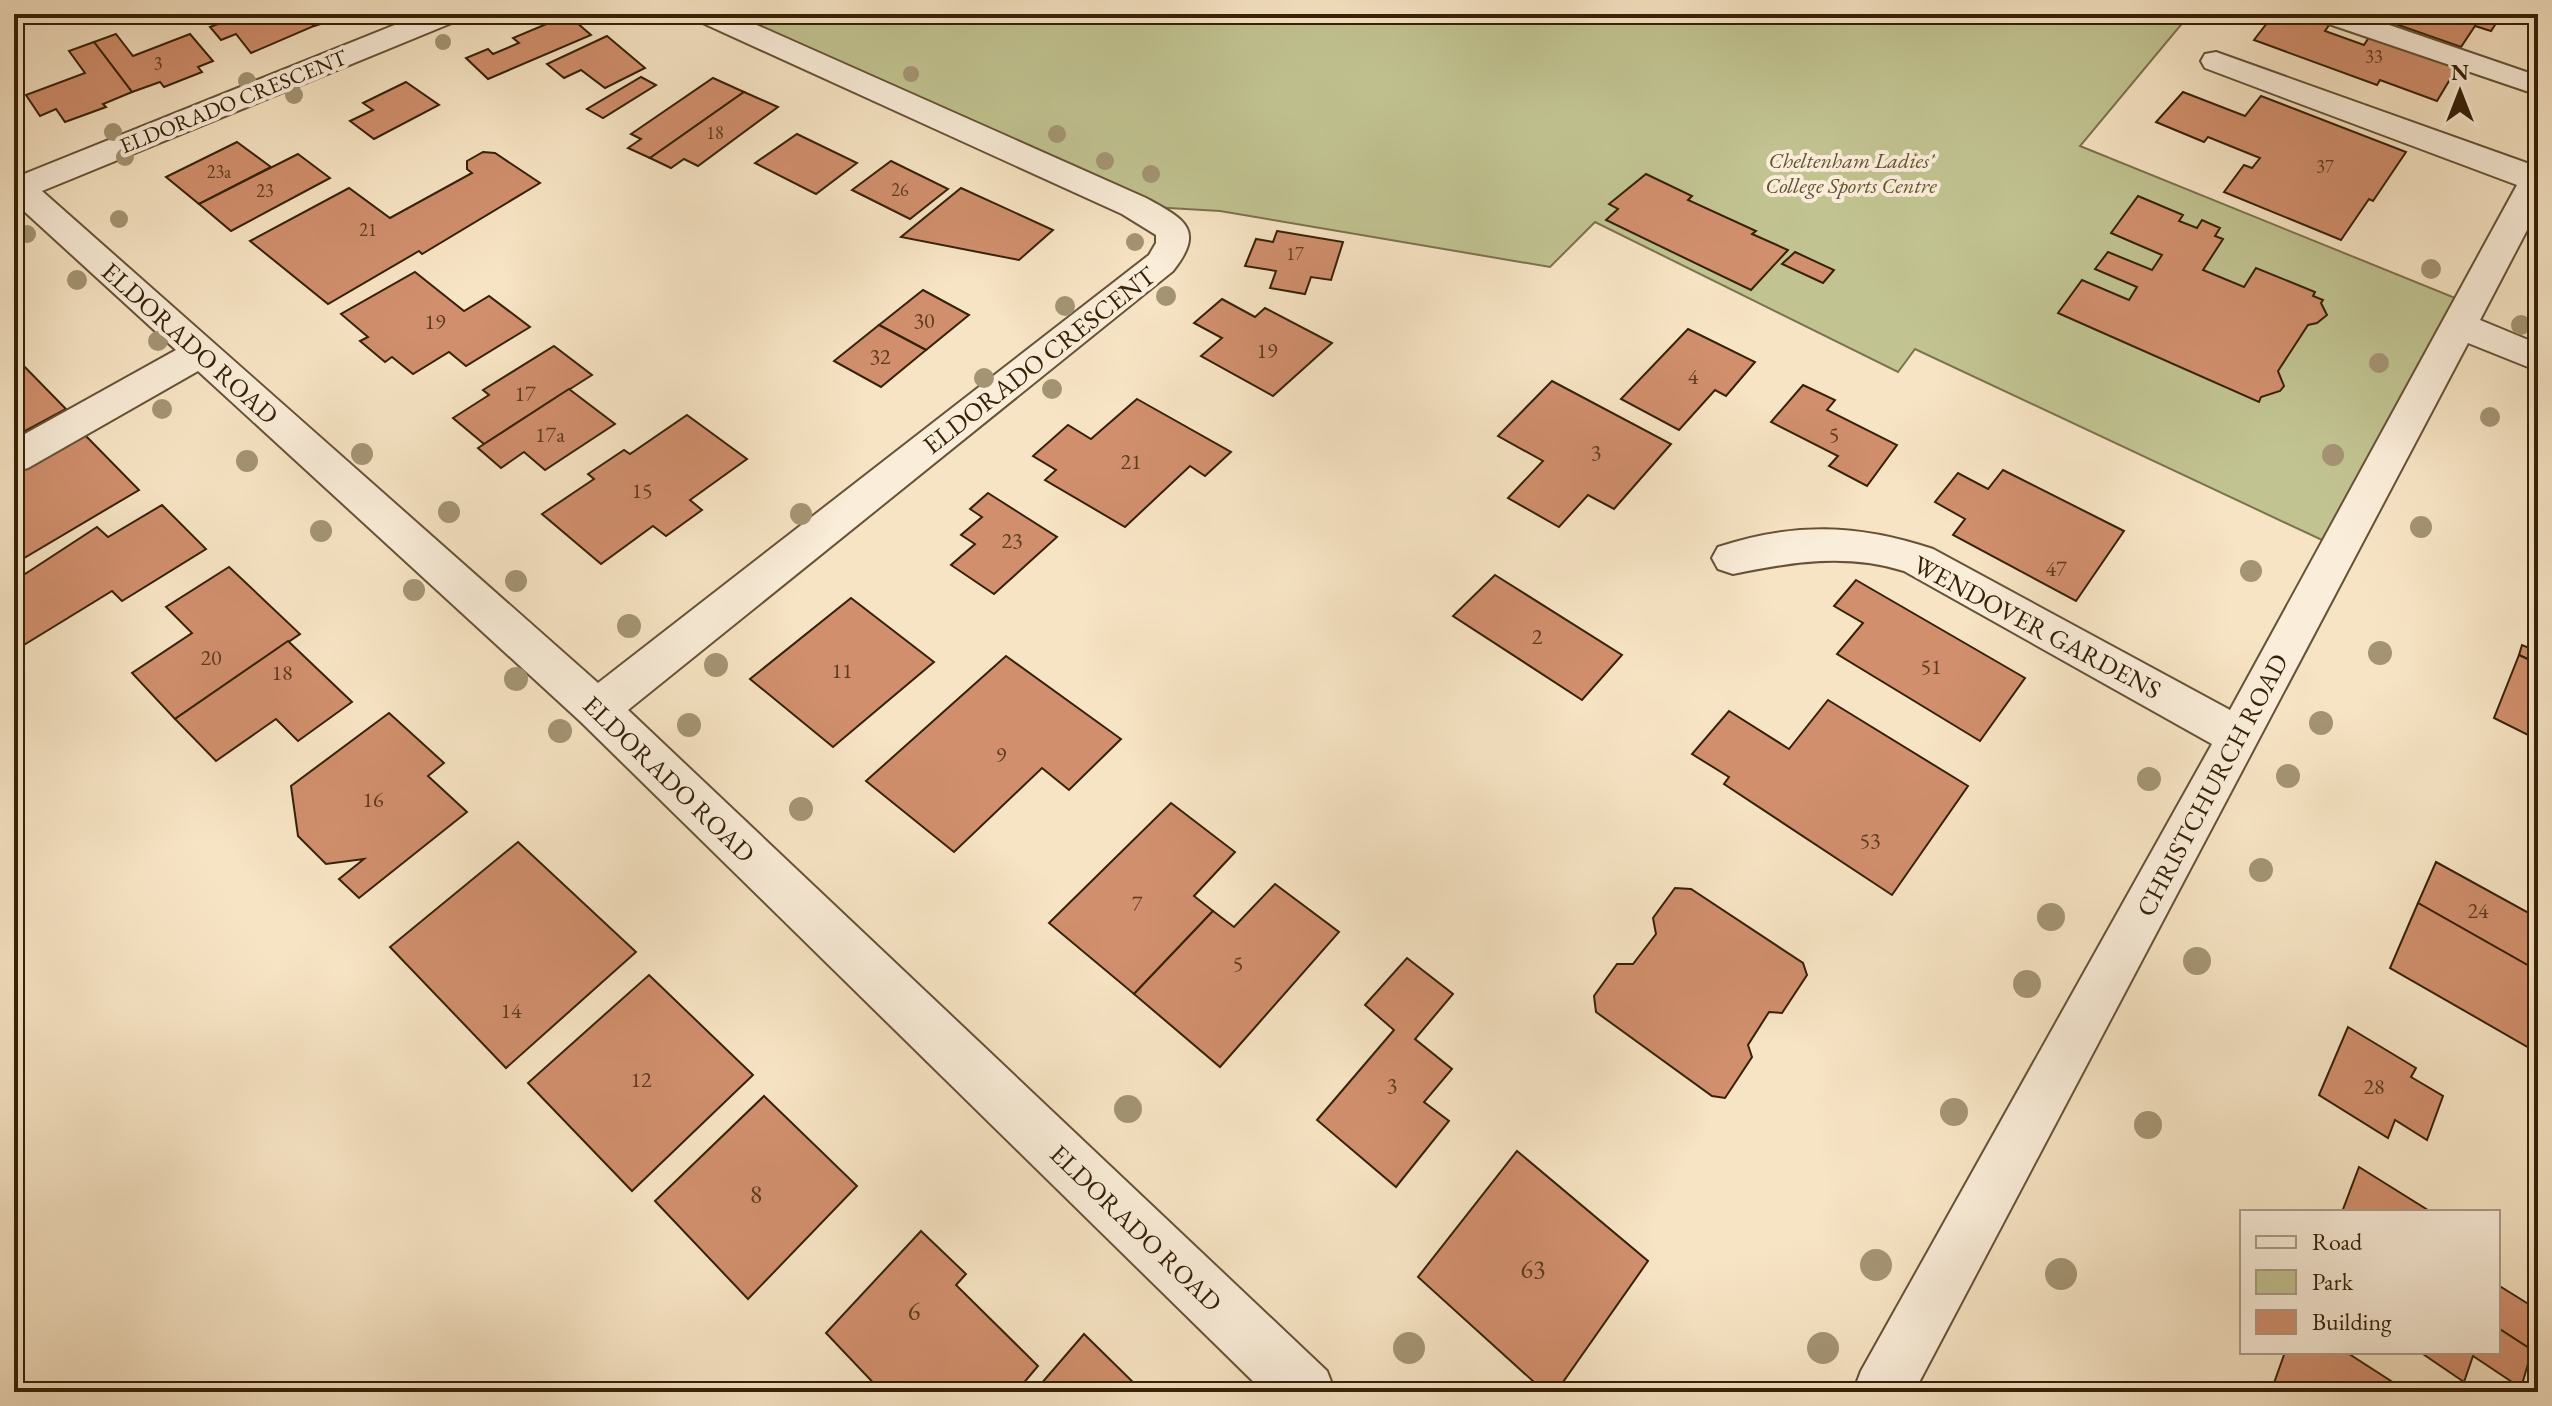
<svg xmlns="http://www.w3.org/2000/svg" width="2552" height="1406" viewBox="0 0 2552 1406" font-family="'EB Garamond',serif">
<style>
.green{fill:#c1c391;stroke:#7c724c;stroke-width:2}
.building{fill:#d18f6d;stroke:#362107;stroke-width:2}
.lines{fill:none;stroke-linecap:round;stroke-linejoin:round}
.minor-casing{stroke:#665236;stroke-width:4}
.minor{fill:#faedd9;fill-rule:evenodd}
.tree{fill:#a49473}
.labels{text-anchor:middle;stroke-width:8;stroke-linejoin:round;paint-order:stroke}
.far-number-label{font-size:18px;fill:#5d3c20}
.far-street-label{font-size:22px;fill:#362107;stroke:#faedd9}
.far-park-label{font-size:22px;font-style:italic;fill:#605230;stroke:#faedd9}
.number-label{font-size:22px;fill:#5d3c20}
.street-label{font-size:26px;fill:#362107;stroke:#faedd9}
.near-number-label{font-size:26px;fill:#5d3c20}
</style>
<rect width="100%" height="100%" fill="#f7e4c4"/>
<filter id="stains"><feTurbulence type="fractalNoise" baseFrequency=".0025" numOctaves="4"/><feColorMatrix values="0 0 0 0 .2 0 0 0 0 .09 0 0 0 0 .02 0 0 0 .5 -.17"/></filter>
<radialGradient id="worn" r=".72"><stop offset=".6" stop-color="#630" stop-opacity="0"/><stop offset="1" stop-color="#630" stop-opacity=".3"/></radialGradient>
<path class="green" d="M707,14H2190L2080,146L2470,304L2339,548L1915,349L1898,372L1595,222L1550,267L1220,211L1134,206Z"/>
<g class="building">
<path d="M245,14H303L314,26L251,53L236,34L221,40L210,27Z"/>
<path d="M303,14H353L314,26Z"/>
<path d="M2274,14H2322L2334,18L2325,31L2364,45L2373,31L2461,61L2437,101L2380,80L2377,85L2254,40Z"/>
<path d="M2367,14H2502L2491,31L2475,26L2461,47Z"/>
<path d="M568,15L591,35L488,79L466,58L488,49L493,54L519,43L513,38Z"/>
<path d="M116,34L133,56L190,34L213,61L198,67L202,72L164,87L160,82L132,92L94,42Z"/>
<path d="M607,36L645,68L605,88L581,70L564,78L547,64Z"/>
<path d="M94,42L132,92L103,104L106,107L65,122L56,109L40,116L26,95L85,73L69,51Z"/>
<path d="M641,77L656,85L603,118L587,109Z"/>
<path d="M713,78L744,92L650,158L628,148L641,139L631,134Z"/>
<path d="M406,82L439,105L374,139L350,121L373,110L363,103Z"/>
<path d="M744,92L778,107L698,166L684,159L671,168L650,158Z"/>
<path d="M2183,92L2245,116L2261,96L2406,152L2373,201L2369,199L2341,240L2224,192L2244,165L2252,168L2260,158L2208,137L2204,142L2156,122Z"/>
<path d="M797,134L857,163L816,194L755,163Z"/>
<path d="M237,142L271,167L199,204L166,177Z"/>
<path d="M483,152L495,153L540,183L422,254L419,251L328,304L250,241L349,188L390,218L472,173L467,169V161Z"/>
<path d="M298,154L330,178L231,231L199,204Z"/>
<path d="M891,161L948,189L910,219L852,190Z"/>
<path d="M1646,174L1692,196L1688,200L1756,231L1752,234L1788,250L1751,290L1606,220L1618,209L1609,204Z"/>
<path d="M961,188L1053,230L1019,260L901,237Z"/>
<path d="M2138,196L2183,215L2179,221L2197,228L2202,220L2220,228L2215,236L2223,239L2203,270L2244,287L2256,268L2315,292L2313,296L2323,300L2321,303L2327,315L2317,323L2308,325L2278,371L2284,386L2280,391L2261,397L2259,402L2058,313L2082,280L2129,300L2137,287L2095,269L2108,252L2152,270L2162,255L2111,233Z"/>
<path d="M1277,231L1343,242L1331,280L1311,277L1305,294L1270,288L1276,271L1245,266L1256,239L1273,242Z"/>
<path d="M1795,252L1834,270L1823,283L1782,264Z"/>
<path d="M415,272L464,311L489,296L530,327L466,366L449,352L413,374L392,357L385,362L360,341L368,337L341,314Z"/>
<path d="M923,290L969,315L926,350L879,325Z"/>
<path d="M1222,299L1255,317L1265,308L1332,343L1273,396L1201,356L1222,338L1194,323Z"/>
<path d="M879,325L926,350L881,387L834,361Z"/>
<path d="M1688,329L1755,362L1726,396L1715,390L1679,430L1621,399Z"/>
<path d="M554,346L592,375L484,444L453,418L489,395L483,390Z"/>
<path d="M14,356L66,409L14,437Z"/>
<path d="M1552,381L1671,444L1614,509L1588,495L1559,527L1508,498L1543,461L1498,436Z"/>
<path d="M1803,385L1835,400L1827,410L1897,445L1867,486L1829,466L1838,456L1771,422Z"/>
<path d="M569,389L615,424L545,470L524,452L501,468L478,448Z"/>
<path d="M1137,399L1231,452L1205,476L1190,466L1125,527L1045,480L1056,470L1033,456L1068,425L1091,439Z"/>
<path d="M687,415L747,459L690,500L702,510L666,536L653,526L601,564L542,514L594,479L588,474L624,450L630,454Z"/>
<path d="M81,431L139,490L14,564V469Z"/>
<path d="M2003,470L2124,531L2076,601L1953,535L1965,519L1935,502L1958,473L1988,489Z"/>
<path d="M988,493L1057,537L994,594L951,565L975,544L961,535L982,517L970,509Z"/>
<path d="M162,505L206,549L122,601L112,591L14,651V577L23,572L25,574L97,527L108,537Z"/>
<path d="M229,567L300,634L175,719L132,673L192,633L166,607Z"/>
<path d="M1495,575L1622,655L1582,700L1453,616Z"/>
<path d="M1856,580L2025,678L1980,741L1837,654L1863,623L1834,606Z"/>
<path d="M851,598L934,662L833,747L750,679Z"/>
<path d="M2538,640V664L2519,655L2522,645L2534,650Z"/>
<path d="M288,641L352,702L298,741L276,719L216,761L175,719Z"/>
<path d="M2519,655L2538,664V740L2494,718Z"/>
<path d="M1006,656L1121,739L1069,790L1042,768L954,852L866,781Z"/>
<path d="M1828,700L1968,786L1892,895L1724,784L1729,777L1692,754L1729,711L1789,749Z"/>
<path d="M389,713L444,763L428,776L467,812L359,898L339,879L364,859L326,864L298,836L291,786Z"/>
<path d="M1171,803L1235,852L1194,896L1213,911L1134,994L1049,923Z"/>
<path d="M518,842L636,952L506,1068L390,947Z"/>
<path d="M2436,862L2538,918V971L2418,903Z"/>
<path d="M1275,884L1339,932L1220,1067L1134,994L1213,911L1234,927Z"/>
<path d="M1675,888L1691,889L1803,963L1807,975L1782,1013L1769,1012L1748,1045L1752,1057L1725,1098L1712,1096L1596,1012L1594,996L1617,964H1633L1656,934L1653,918Z"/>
<path d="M2418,903L2538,971V1053L2390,968Z"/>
<path d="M1407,958L1453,994L1415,1039L1452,1069L1424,1102L1449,1121L1396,1187L1317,1120L1394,1030L1365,1005Z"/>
<path d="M649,975L753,1075L632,1191L528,1083Z"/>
<path d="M2348,1027L2416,1068L2411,1077L2443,1096L2427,1140L2395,1120L2388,1138L2319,1095Z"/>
<path d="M764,1096L857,1186L748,1299L655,1201Z"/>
<path d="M1517,1151L1648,1261L1556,1392H1545L1418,1277Z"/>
<path d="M2359,1167L2431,1212H2342Z"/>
<path d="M921,1231L966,1274L956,1285L1038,1366L1016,1392H882L826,1333Z"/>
<path d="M2498,1285L2538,1310V1333L2532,1350L2498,1328Z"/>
<path d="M2498,1328L2532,1350L2521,1388L2473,1356L2464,1382L2420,1352H2498Z"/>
<path d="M1084,1334L1143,1392H1034Z"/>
<path d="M2285,1352H2346L2408,1392H2287L2274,1383Z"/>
</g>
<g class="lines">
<defs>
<g id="minor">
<path d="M422,14H463L459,20L42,191L598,683L1149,255L1156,243V235L1122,214L696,20L692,14H732L1146,198C1184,219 1206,229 1173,271L628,710L1327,1371L1335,1392H1264L581,722L198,371L28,468L14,472V440L176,350L14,202V178Z"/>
<path d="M2324,14H2357L2538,76V95L2326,23L2322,17Z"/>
<path d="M2216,52L2538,167V209L2480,320L2538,344V371L2468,343L1914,1392H1853L1861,1371L2212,744L1904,571C1846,553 1791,562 1733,574L1718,569L1712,558L1718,547C1794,522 1858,524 1933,549L2230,710L2517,185L2205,68L2201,61L2205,54Z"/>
</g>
</defs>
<use href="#minor" class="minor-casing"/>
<use href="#minor" class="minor"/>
</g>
<g class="tree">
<circle cx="443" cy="42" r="8"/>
<circle cx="911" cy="74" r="8"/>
<circle cx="247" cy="81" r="9"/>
<circle cx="294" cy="95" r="9"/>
<circle cx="113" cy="132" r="9"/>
<circle cx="1057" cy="134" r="9"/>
<circle cx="125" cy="157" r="9"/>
<circle cx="1105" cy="161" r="9"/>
<circle cx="1151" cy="174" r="9"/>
<circle cx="119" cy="219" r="9"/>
<circle cx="27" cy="234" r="9"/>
<circle cx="1135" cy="242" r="9"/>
<circle cx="2431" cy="269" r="10"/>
<circle cx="77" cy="280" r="10"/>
<circle cx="1166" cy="296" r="10"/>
<circle cx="1065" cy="306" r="10"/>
<circle cx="2521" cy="325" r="10"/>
<circle cx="158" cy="341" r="10"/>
<circle cx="2379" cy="363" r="10"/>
<circle cx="984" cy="378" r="10"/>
<circle cx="1052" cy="389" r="10"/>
<circle cx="162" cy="409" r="10"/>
<circle cx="2490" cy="417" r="10"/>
<circle cx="362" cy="454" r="11"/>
<circle cx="2333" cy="455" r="11"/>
<circle cx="247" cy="461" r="11"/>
<circle cx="449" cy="512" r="11"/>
<circle cx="801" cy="514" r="11"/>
<circle cx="2421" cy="527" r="11"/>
<circle cx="321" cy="531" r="11"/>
<circle cx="2251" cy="571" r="11"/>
<circle cx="516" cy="581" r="11"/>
<circle cx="414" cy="590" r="11"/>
<circle cx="629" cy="626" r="12"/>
<circle cx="2380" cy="653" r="12"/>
<circle cx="716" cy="665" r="12"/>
<circle cx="516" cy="679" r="12"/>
<circle cx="2321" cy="723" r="12"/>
<circle cx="689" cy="725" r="12"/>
<circle cx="560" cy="731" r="12"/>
<circle cx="2288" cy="776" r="12"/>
<circle cx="2149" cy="779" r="12"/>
<circle cx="801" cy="809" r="12"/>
<circle cx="2261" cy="870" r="12"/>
<circle cx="2051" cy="917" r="14"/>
<circle cx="2197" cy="961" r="14"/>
<circle cx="2027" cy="984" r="14"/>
<circle cx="1128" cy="1109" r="14"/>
<circle cx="1954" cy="1112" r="14"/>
<circle cx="2148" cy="1125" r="14"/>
<circle cx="1876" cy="1265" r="16"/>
<circle cx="2061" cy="1274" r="16"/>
<circle cx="1409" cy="1348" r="16"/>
<circle cx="1823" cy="1348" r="16"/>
</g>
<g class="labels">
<g class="far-number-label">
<text x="2374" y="63">33</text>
<text x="158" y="70">3</text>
<text x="715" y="139">18</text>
<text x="2325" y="173">37</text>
<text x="219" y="178">23a</text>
<text x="900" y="196">26</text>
<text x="265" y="197">23</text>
<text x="368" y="236">21</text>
<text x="1295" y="260">17</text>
</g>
<g class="far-street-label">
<text transform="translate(233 101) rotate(-22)" y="8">ELDORADO CRESCENT</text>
</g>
<g class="far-park-label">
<text x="1851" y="168">Cheltenham Ladies'<tspan x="1851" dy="25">College Sports Centre</tspan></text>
</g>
<g class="number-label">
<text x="924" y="328">30</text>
<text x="435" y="329">19</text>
<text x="1267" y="358">19</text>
<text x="880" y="364">32</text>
<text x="1693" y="384">4</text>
<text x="525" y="401">17</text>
<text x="550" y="442">17a</text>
<text x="1834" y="442">5</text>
<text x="1596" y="460">3</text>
<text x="1131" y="469">21</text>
<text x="642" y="498">15</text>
<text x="1012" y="548">23</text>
<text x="2056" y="576">47</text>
<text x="1537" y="644">2</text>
<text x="211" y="665">20</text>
<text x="1931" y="674">51</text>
<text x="842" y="678">11</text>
<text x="282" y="680">18</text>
<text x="1001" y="762">9</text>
<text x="373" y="807">16</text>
<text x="1870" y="848">53</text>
<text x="1137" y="911">7</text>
<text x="2478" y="918">24</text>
<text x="1238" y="971">5</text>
<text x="511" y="1018">14</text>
<text x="641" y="1087">12</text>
<text x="1392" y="1093">3</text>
<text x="2374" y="1094">28</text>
</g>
<g class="street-label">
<text transform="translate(190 343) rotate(42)" y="9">ELDORADO ROAD</text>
<text transform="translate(1039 360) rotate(-38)" y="9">ELDORADO CRESCENT</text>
<text transform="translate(2037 627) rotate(28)" y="9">WENDOVER GARDENS</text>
<text transform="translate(669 779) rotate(44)" y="9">ELDORADO ROAD</text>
<text transform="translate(2212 785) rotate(-62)" y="9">CHRISTCHURCH ROAD</text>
<text transform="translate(1136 1228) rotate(44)" y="9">ELDORADO ROAD</text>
</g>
<g class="near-number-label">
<text x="756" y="1203">8</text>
<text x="1533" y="1278">63</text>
<text x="914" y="1320">6</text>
</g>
</g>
<rect width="2552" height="1406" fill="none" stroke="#f7e4c4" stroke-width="48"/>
<rect x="16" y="16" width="2520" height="1374" fill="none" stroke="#362107" stroke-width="4"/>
<rect x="24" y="24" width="2504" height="1358" fill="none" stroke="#362107" stroke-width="2"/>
<rect x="2240" y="1210" width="260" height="144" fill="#faedd9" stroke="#ac9b85" stroke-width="2"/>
<rect x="2256" y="1236" width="40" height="12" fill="#faedd9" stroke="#ac9b85" stroke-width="2"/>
<text x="2312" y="1250" font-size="24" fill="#362107">Road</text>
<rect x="2256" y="1270" width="40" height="24" fill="#c1c391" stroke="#ac9b85" stroke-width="2"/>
<text x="2312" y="1290" font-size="24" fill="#362107">Park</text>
<rect x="2256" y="1310" width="40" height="24" fill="#d18f6d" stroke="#ac9b85" stroke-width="2"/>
<text x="2312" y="1330" font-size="24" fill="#362107">Building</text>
<g transform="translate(2460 92)" stroke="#faedd9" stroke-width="6" paint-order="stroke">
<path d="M0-6L14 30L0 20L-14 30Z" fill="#362107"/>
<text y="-12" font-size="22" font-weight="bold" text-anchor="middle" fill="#362107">N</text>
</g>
<rect width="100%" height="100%" filter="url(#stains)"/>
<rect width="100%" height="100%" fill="url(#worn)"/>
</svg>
